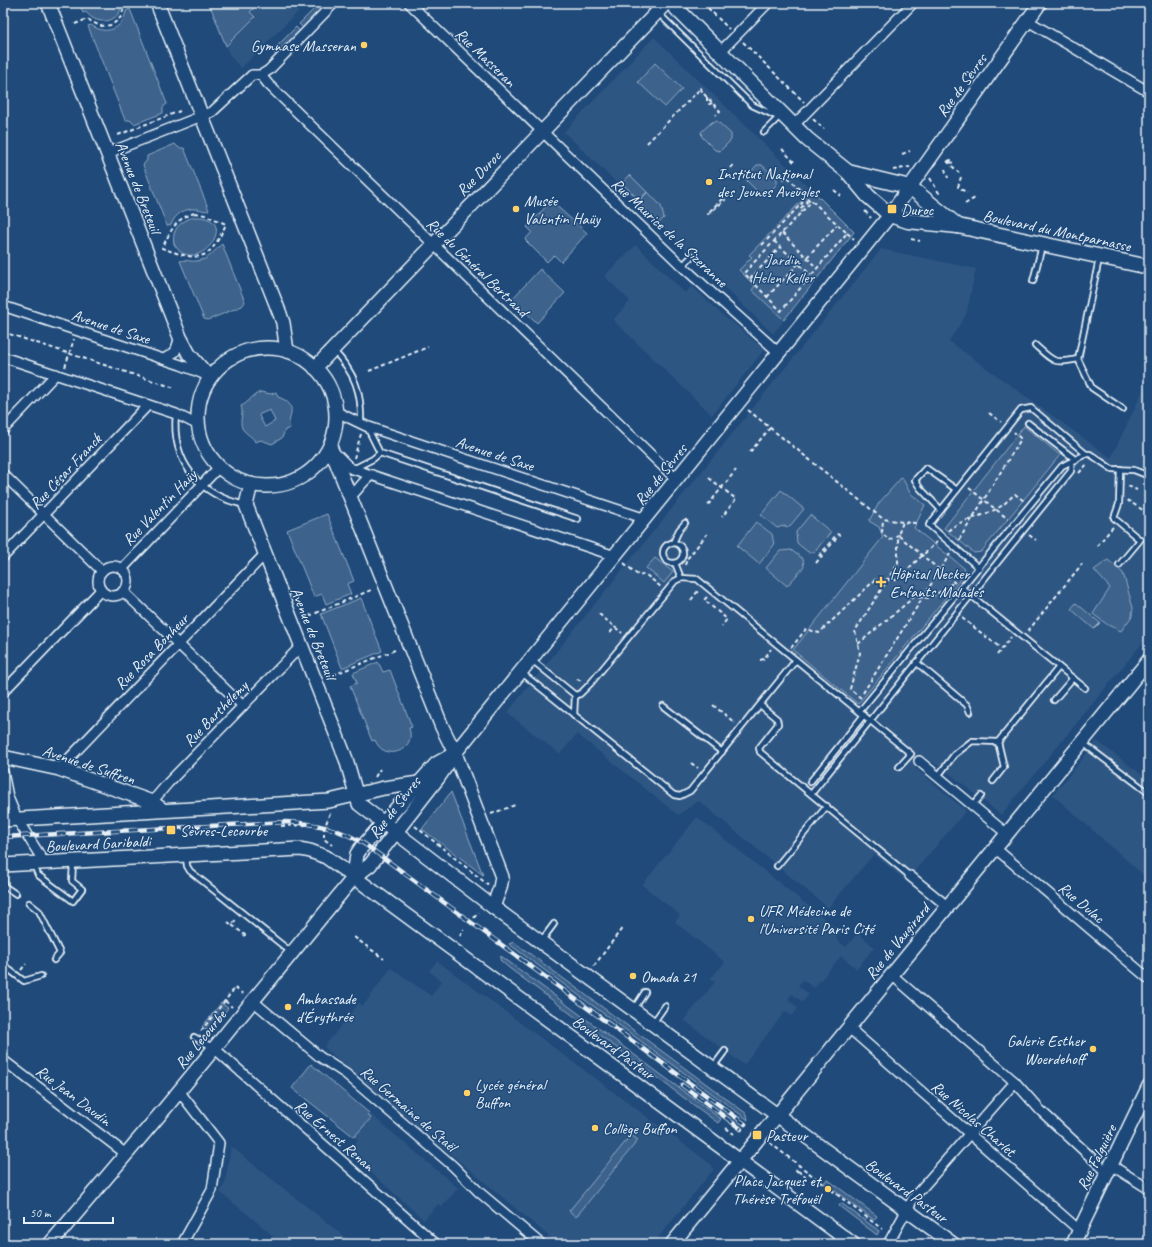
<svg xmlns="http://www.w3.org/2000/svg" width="1152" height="1247" viewBox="0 0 1152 1247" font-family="Caveat,sans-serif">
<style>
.built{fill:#2e5683}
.green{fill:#3c628c;stroke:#92aac2;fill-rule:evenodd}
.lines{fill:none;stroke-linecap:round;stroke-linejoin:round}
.lane-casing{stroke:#e8f1f8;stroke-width:8}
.street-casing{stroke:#e8f1f8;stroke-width:12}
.secondary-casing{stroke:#e8f1f8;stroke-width:16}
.primary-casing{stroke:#e8f1f8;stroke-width:17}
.path{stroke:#e8f1f8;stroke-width:2;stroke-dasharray:4 3;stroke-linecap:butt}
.lane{stroke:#1f4a7a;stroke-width:4.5}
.street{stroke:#1f4a7a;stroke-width:9}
.secondary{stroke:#1f4a7a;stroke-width:13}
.primary{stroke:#1f4a7a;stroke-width:14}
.rail-casing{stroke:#e8f1f8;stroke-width:4.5}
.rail{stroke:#1f4a7a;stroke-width:3;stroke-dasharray:9;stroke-linecap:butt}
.poi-dot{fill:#ffd166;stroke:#1f4a7a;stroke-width:1.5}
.labels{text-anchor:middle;stroke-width:3;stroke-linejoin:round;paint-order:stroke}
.poi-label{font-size:16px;fill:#e8f1f8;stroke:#1f4a7a;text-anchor:start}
.street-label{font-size:16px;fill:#e8f1f8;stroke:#1f4a7a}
.park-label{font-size:16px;fill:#d7e3ed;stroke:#1f4a7a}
</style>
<rect width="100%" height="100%" fill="#1f4a7a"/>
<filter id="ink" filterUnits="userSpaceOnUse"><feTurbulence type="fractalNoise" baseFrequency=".025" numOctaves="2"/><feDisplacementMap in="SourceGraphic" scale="8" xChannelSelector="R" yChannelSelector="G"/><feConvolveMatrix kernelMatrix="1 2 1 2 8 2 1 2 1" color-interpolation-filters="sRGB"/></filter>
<g filter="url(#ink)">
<g class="built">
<path d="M209,3H295L301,9L241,68L230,56Z"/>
<path d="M654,37L855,232L773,334L564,132Z"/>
<path d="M636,245L685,293L692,286L729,321L730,320L764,350L712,415L613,320L630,301L604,276Z"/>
<path d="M881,249L976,269L966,315L949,341L1111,458L1149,378V635L1001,815L950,774L923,756L914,767L966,811L906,881L874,854L828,908L699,801L678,815L577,734L560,754L507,713Z"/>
<path d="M1097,741L1149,780V880L1053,795Z"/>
<path d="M697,817L841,932L836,939L846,947L858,933L874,947L857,969L841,956L814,988L803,980L798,986L809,994L803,1002L792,994L788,999L798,1008L792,1016L785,1011L744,1065L684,1020L715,982L711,978L725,962L675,922L680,915L642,885Z"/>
<path d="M437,961L712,1165L713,1170L653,1244H558L324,1047L359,1003L363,1006L391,968L431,996L442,981L429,971Z"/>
<path d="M311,1064L458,1188L442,1207L438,1204L424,1220L348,1152L358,1140L292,1088Z"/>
<path d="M231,1146L249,1161L354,1244H278L271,1238L273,1236L269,1232L220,1192L225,1183Z"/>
</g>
<g class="green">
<path d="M79,3H122C121,23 97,27 86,12L83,13Z"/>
<path d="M209,3H259L250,12L255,17L226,46Z"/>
<path d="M320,3L327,4L303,28L299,24Z"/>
<path d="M130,9L167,104L163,107V113L134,124L130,120H125L88,26L91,25C106,36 123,29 126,11Z"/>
<path d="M296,27L300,31L276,55L272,51Z"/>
<path d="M655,63L682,89L665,107L638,82Z"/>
<path d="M717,121L731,134V140L720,151L715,150L702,137L701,132L712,122Z"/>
<path d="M175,144L179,148H184L209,210C204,212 201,209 196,209C185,208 175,214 171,225L167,226L143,165L147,160V156Z"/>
<path d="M757,165H762L777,179V184L766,195H761L747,181V176Z"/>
<path d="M630,175L647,192L639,200L622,183Z"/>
<path d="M812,190L854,232L784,320L752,290L755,286L739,270L752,257L749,255Z"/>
<path d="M648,192L661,206L664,218L659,223L638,202Z"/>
<path d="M551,201L587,233L561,262L554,255L547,262L525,240L532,232L527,227L539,214L540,215V213Z"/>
<path d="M194,217C245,215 196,281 174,244C171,229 181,221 194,217Z"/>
<path d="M222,244L245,302L242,306L208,320L204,319L180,261C186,259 191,262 196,261C210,260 213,251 222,244Z"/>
<path d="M540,269L565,293L537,323L512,299Z"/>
<path d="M261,392L271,394L276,392L278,397C301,405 286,417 290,428L285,430L282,438L272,444L261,440L255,442C253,436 246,435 242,428C239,420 244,414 241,406C249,403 251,395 261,392ZM270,410L275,421L265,427L259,416L260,414Z"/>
<path d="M1024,426L1060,455L981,552L974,553L944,528Z"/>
<path d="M902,477L910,493L925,505L914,528L964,568L965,574L858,704L793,650L883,537L879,527L869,521L879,503Z"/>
<path d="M781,490L804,509L789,527L783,526L777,528L761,515Z"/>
<path d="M327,514L354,581L347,584L351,594L326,604L322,594L314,597L287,530Z"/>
<path d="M810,515L831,532L814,552H808L797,543L796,532Z"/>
<path d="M756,522L772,534L774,545L759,564L737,546Z"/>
<path d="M791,550L803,559L804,567L787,586L766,568L780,551Z"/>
<path d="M655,558L673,572L664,583L646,568Z"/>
<path d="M1108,560L1123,573L1133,608L1132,616L1121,631L1108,625L1093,614L1110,588L1094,570Z"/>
<path d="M361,598L382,651L342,668L321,614Z"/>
<path d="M1076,603L1100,623L1094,629L1071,609Z"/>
<path d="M378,662L383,672L390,670L412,727L409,728C417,751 384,763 375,740L372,741L350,686L357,683L353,673Z"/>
<path d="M451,792L483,875L422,829Z"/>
<path d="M514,942L747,1114L748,1120L509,944Z"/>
<path d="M501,956L721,1119L718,1123L509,968L500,960Z"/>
<path d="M221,1003L228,1008L209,1032L202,1027Z"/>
<path d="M311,1064L369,1113L367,1115L371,1118L354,1137L292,1088Z"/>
<path d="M631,1135L638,1140L576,1217L569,1211Z"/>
<path d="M827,1179L877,1216L874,1220L824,1183Z"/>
<path d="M841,1203L879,1231L877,1235L839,1206Z"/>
</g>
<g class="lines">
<defs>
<g id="lane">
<path d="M648,3L752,105L778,117"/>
<path d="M764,132L780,116"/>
<path d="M682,266L692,256"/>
<path d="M1033,281L1042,246"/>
<path d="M1035,345C1054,362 1053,364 1078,359L1092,388L1123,409"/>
<path d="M333,350C355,373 362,392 361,424"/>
<path d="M1078,359L1099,259"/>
<path d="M176,414C171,461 199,496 246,505"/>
<path d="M1028,423L1076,460"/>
<path d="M367,427L380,453L578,519"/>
<path d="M355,468L373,459L380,453"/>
<path d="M941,510L920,488L915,480L926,468L957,490"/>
<path d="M673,543L679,530L685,523"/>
<circle cx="673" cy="553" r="10"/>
<path d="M675,563L681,578"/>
<path d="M1119,565L1140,540L1114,518L1119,504L1120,469"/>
<path d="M979,568L929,525L1021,410L1031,408L1086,454"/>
<path d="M962,588L1085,688"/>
<path d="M532,660L575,695"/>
<path d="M916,662L967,705L970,712"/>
<path d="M522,673L674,795L680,796L690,791L796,660"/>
<path d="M575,695L580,694L590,684L675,581L681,578L697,579L911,754L899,767"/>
<path d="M1054,700L1073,678"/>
<path d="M760,705L777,719L778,724L759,748L760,752L910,876"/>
<path d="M663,706L722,752"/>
<path d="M860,711L1062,466L1086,454H1090L1112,469L1134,470L1149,476"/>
<path d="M574,715L575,695"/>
<path d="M998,742L1059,667"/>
<path d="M1083,743L1149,793"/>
<path d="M938,776L954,755L972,741L998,742"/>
<path d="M993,781L1004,767L998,742"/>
<path d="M810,782L864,715"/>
<path d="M812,793L1071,471L1072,461"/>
<path d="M973,805L981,796"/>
<path d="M186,857L187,866L190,871L291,952"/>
<path d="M34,865L38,875L73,901L82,889L72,881L73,863"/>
<path d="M3,866L4,886L16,894"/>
<path d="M777,866L827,806"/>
<path d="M29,903L39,911L60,953L54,960"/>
<path d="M542,940L554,924"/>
<path d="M3,965L24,981L41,976"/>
<path d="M634,1009L645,992"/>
<path d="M653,1023L665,1006"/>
<path d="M194,1037L214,1048"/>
<path d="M713,1067L725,1051"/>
<path d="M678,1238L686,1244"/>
</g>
<g id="street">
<path d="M409,3L682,266L779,353"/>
<path d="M1028,21L1149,92"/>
<path d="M721,51L768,3"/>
<path d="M261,75L268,84L677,480"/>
<path d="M794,125L913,3"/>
<path d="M108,153L212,112L252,75H261L269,70L334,3"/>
<path d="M3,306L181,365L206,375"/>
<path d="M3,357L176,414L198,425"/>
<path d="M164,359L175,352L180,337"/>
<path d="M337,412L366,426L646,519"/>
<path d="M3,430L56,374"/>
<path d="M335,453L350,468L615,556"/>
<path d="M3,474L102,571"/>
<path d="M350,497C359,490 361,482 372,475"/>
<path d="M3,557L148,405"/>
<circle cx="113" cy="581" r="15"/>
<path d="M122,569L219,467"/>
<path d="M123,591L243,706"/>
<path d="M3,692L101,590"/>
<path d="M919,761L1007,834"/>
<path d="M59,769L265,554"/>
<path d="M3,772L8,797L17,819L44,862"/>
<path d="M152,802L168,783L301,646"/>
<path d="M995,848L1149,979"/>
<path d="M910,876L947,906"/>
<path d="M892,975L1015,1082L1040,1110L1107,1172"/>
<path d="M253,1001L320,1057L346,1074L453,1166L479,1192L541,1244"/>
<path d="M848,1027L1079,1230"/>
<path d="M214,1048L436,1244"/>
<path d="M3,1060L126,1154"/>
<path d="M179,1091L219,1143L212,1190L182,1244"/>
<path d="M1111,1165L1149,1189"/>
<path d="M888,1244L914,1197L1015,1082"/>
</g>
<g id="secondary">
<path d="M48,3L180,337L189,354L209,377"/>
<path d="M157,3L280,314L283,323L287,351"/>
<circle cx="267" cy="417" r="69"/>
<path d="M315,368L666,3"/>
<path d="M331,449L442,727L455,753L502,877L500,888L493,907"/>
<path d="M251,484L246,505L346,759L359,804L493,907L953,1244"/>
<path d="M3,757L59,769L152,802L163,810"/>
<path d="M3,820L329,801L384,788L419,783"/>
<path d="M3,865L300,849L310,851L326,857L354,877L853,1244"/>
<path d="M354,877L370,865L438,778L455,753L890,215L1040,3"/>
<path d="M50,1244L167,1106L354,877L357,854L361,848L436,764L452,755"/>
<path d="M672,1244L1149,660"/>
<path d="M1073,1244L1149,1086"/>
</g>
<g id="primary">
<path d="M671,3L807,139L848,172L868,196L890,215L908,221L958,226L1149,267"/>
<path d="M848,172L910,187L958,226"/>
</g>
</defs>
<use href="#lane" class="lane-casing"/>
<use href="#street" class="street-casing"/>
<use href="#secondary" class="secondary-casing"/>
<use href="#primary" class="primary-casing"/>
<g class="path">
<path d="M703,3L729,29"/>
<path d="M75,24L87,19L100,26L112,25L121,17L125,4L129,3"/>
<path d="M743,42L804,102"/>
<path d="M707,97V101L709,104L713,103"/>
<path d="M813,119L824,129"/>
<path d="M118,135L180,111"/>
<path d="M647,143L701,88L702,92L720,111L716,115"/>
<path d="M782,149L794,162"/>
<path d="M902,154L910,151"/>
<path d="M947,161L959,173"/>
<path d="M948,161L954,159"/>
<path d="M949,162L955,163"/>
<path d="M731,168L735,163"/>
<path d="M945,169L948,178"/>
<path d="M893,170L910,167"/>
<path d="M961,177L958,187L967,193"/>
<path d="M930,178L939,193L938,194"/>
<path d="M783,180L787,176L811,202"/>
<path d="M797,188V187"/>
<path d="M834,190L841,196"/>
<path d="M723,198L725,200L708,214V213Z"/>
<path d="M812,201L847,233L781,311L744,273Z"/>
<path d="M965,204L975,198"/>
<path d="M865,211L871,218"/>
<path d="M195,213L205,215L226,224C209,262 200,262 162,248C171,231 175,218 195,213Z"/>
<path d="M782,233L817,268"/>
<path d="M847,233L854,239"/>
<path d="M911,239L920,241"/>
<path d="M774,241L811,275"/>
<path d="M762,245L805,200L807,202L800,209L802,212"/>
<path d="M807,257L837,225"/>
<path d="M750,279L781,246"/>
<path d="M767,297L799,263"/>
<path d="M3,332L175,388"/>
<path d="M65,367L74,339"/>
<path d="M369,371L428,347"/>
<path d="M748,410L883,519L903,522"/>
<path d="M989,413L1001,422"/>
<path d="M750,452L770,428"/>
<path d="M354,458L361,434"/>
<path d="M1079,473L1088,463"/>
<path d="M709,478L736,499L722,517"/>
<path d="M1128,486L1137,490"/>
<path d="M969,488L1008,519"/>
<path d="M1127,500L1146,512"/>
<path d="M708,505L736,470"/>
<path d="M916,523L903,522L898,535L955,583"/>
<path d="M948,531C960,519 980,518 996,509C1003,506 1009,499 1015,494L1024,501"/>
<path d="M1029,535L1036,540"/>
<path d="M959,540L1021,439L1014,432"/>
<path d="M1097,546L1113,527"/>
<path d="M819,556L837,534"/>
<path d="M624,563L639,576L645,574L661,587"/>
<path d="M816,563L839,535L837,534"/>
<path d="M685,565L687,559L707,534"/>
<path d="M707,597L704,600L727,619L722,626"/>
<path d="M691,600L698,591"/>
<path d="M599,614L622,633"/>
<path d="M309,616L371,590"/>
<path d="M962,618L1002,649"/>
<path d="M1028,631L1082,564"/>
<path d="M610,633L615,627"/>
<path d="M858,644L914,597L931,598L954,582"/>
<path d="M791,648L806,629L819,633L876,579L896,580L937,542"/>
<path d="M997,655L1011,637"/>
<path d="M760,660L764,659L771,649"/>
<path d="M333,675L395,650"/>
<path d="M577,679L582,681"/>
<path d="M863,693L950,554"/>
<path d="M861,698L850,689L860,653L855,631L898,563V535L889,540L882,533L883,519"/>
<path d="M713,705L735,723"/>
<path d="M691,763L698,768"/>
<path d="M375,777L380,769"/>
<path d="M330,813L324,829V839L332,845"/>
<path d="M491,814L515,805"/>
<path d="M281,826L308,825L324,828"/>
<path d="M415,826L487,884L488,883"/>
<path d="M474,918L478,912"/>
<path d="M228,922L232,925L237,918"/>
<path d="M232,925L245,935L243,936"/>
<path d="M460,936L464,929"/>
<path d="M354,937L384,959"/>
<path d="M594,966L623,927"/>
<path d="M21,970L26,964"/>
<path d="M235,988L243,994"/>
<path d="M225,1001L232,1007"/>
<path d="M201,1031L235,988"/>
<path d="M726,1128L734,1134"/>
<path d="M770,1143L882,1229"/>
<path d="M798,1171L806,1177"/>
<path d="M798,1172L796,1170L799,1166"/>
<path d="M912,1244L916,1238"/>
</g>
<use href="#lane" class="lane"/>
<use href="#street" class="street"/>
<use href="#secondary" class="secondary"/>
<use href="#primary" class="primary"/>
<defs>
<g id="rail">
<path d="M3,837L286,822C316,823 341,829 366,845L745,1124"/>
<path d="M682,1085L741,1129"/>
</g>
</defs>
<use href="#rail" class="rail-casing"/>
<use href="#rail" class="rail"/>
</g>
</g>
<g class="poi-dot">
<circle cx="364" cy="45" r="4"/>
<circle cx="709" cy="182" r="4"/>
<circle cx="516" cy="209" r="4"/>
<rect x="887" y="204" width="10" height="10" rx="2"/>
<path d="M879 576h4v4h4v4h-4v4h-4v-4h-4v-4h4z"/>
<rect x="166" y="825" width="10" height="10" rx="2"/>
<circle cx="751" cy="919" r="4"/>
<circle cx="633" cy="976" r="4"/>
<circle cx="288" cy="1007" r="4"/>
<circle cx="1093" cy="1049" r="4"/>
<circle cx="467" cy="1093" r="4"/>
<circle cx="595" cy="1128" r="4"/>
<rect x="752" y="1130" width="10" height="10" rx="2"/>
<circle cx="828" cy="1189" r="4"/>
</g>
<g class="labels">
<g class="poi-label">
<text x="356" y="51" text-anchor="end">Gymnase Masseran</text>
<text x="717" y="179">Institut National<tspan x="717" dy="18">des Jeunes Aveugles</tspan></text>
<text x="524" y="206">Musée<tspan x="524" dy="18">Valentin Haüy</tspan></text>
<text x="901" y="215">Duroc</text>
<text x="890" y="579">Hôpital Necker<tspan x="890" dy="18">Enfants Malades</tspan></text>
<text x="180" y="836">Sèvres-Lecourbe</text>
<text x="759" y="916">UFR Médecine de<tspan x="759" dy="18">l'Université Paris Cité</tspan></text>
<text x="641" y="982">Omada 21</text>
<text x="296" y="1004">Ambassade<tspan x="296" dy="18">d'Érythrée</tspan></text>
<text x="1085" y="1046" text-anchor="end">Galerie Esther<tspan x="1085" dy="18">Woerdehoff</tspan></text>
<text x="475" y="1090">Lycée général<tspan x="475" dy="18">Buffon</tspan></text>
<text x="603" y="1134">Collège Buffon</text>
<text x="766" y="1141">Pasteur</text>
<text x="820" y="1186" text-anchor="end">Place Jacques et<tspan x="820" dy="18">Thérèse Tréfouël</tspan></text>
</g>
<g class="street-label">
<text transform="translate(486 57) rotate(44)" y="6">Rue Masseran</text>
<text transform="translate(961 85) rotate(-54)" y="6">Rue de Sèvres</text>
<text transform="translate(478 173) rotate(-46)" y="6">Rue Duroc</text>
<text transform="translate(139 187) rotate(68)" y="6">Avenue de Breteuil</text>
<text transform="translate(1057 230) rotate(12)" y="6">Boulevard du Montparnasse</text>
<text transform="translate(670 232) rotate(43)" y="6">Rue Maurice de la Sizeranne</text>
<text transform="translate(478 267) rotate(44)" y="6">Rue du Général Bertrand</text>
<text transform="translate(111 326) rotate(18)" y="6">Avenue de Saxe</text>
<text transform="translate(495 453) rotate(18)" y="6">Avenue de Saxe</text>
<text transform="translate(65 471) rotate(-47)" y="6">Rue César Franck</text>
<text transform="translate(660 474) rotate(-51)" y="6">Rue de Sèvres</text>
<text transform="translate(159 507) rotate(-46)" y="6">Rue Valentin Haüy</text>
<text transform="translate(314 633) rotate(68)" y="6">Avenue de Breteuil</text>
<text transform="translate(151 651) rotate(-46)" y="6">Rue Rosa Bonheur</text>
<text transform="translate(215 713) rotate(-46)" y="6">Rue Barthélemy</text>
<text transform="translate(89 764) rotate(18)" y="6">Avenue de Suffren</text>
<text transform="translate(394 807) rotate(-52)" y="6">Rue de Sèvres</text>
<text transform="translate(98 843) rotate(-3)" y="6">Boulevard Garibaldi</text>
<text transform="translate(1082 902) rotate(40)" y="6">Rue Dulac</text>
<text transform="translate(897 941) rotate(-51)" y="6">Rue de Vaugirard</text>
<text transform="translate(200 1039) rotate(-51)" y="6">Rue Lecourbe</text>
<text transform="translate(614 1047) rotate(36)" y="6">Boulevard Pasteur</text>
<text transform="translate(74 1095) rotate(37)" y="6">Rue Jean Daudin</text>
<text transform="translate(409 1108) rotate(41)" y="6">Rue Germaine de Staël</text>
<text transform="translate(974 1118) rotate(41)" y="6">Rue Nicolas Charlet</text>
<text transform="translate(335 1135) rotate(41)" y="6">Rue Ernest Renan</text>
<text transform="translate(1096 1157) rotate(-64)" y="6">Rue Falguière</text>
<text transform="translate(907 1190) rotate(36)" y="6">Boulevard Pasteur</text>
</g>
<g class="park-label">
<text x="783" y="265">Jardin<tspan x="783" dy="18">Helen Keller</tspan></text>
</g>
</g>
<rect width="1152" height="1247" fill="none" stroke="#1f4a7a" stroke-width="16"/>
<rect x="8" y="8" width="1136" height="1231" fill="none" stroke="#e8f1f8" stroke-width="1.5" filter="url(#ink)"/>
<path d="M24 1217v6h89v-6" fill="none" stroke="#e8f1f8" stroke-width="2"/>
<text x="30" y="1217" font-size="12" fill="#e8f1f8" stroke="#1f4a7a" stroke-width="3" paint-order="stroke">50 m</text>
</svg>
